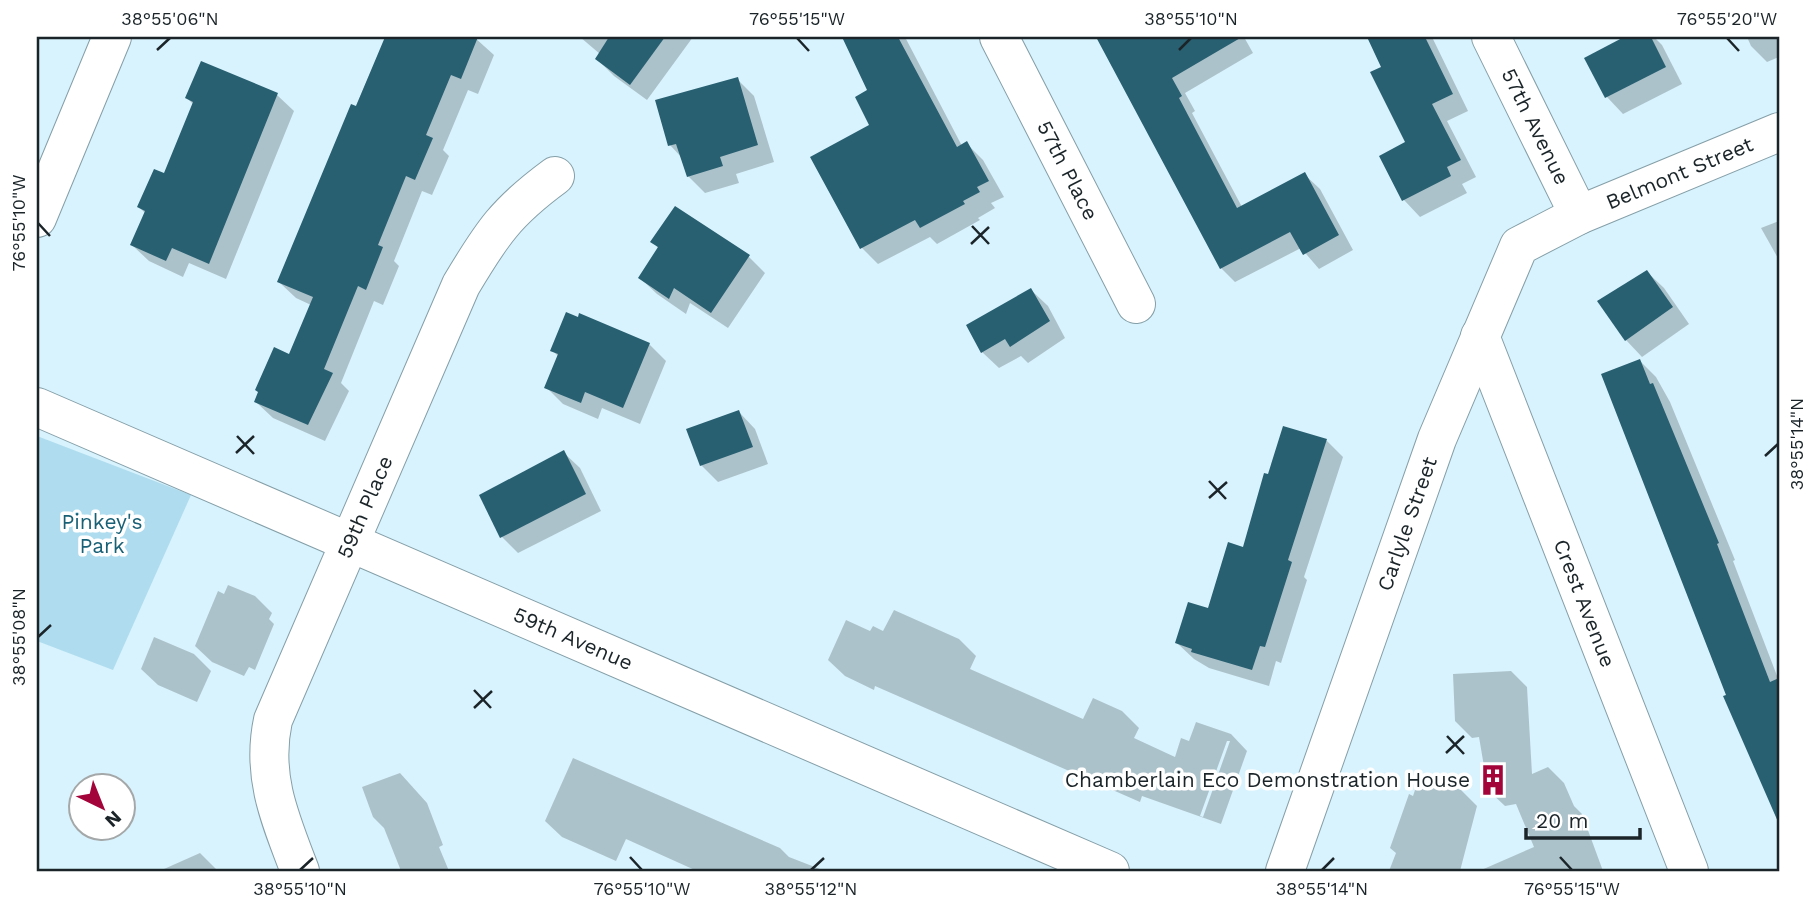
<svg xmlns="http://www.w3.org/2000/svg" width="1816" height="908" viewBox="0 0 1816 908" font-family="'Work Sans',sans-serif">
<style>
.green{fill:#afddef}
.shadow{fill:#0003;fill-rule:evenodd}
.building{fill:#286072}
.lines{fill:none;stroke-linecap:round;stroke-linejoin:round}
.street-casing{stroke:#859fa8;stroke-width:40}
.street{stroke:#fff;stroke-width:38}
.ticks{fill:none;stroke:#1b2529;stroke-width:2.5}
.labels{text-anchor:middle;stroke-width:7;stroke-linejoin:round;paint-order:stroke}
.street-label{font-size:21px;fill:#1b2529;stroke:#fff}
.park-label{font-size:21px;fill:#186076;stroke:#fff}
.poi-label{font-size:21px;fill:#1b2529;stroke:#fff;text-anchor:end}
.neatline{fill:none;stroke:#1b2529;stroke-width:2.5}
.ticks-label{font-size:18px;text-anchor:middle;fill:#1b2529}
</style>
<rect width="100%" height="100%" fill="#d8f3fd"/>
<path class="green" d="M37,436L191,495L113,670L37,641Z"/>
<g class="shadow">
<path d="M386,37H474L494,55L478,94L468,90L443,150L449,156L432,195L422,191L394,261L399,266L383,305L374,301L341,383L349,391L325,441L273,418L256,402L290,356L311,305L296,298L279,282Z"/>
<path d="M580,37H693L647,100L614,76L597,59L600,54Z"/>
<path d="M844,37H905L962,146L967,144L983,160L1004,197L991,203L995,208L978,218L980,220L937,244L930,237L878,264L862,248L872,125L870,91Z"/>
<path d="M1098,37H1244L1253,53L1185,93L1195,111L1192,113L1242,207L1305,175L1320,189L1353,250L1319,269L1301,248L1235,282L1221,268Z"/>
<path d="M1369,37H1432L1468,111L1447,121L1476,177L1462,184L1467,193L1420,217L1404,200L1384,162L1408,143L1383,67Z"/>
<path d="M1628,37H1654L1662,45L1682,84L1623,114L1607,97L1586,59Z"/>
<path d="M1747,37H1779V57L1767,62L1751,46Z"/>
<path d="M737,79L754,96L774,162L736,174L739,183L705,193L688,176L683,159L670,145Z"/>
<path d="M277,95L294,111L226,279L189,263L183,277L149,261L132,245L146,214L139,207L165,176L194,105L187,98Z"/>
<path d="M1779,221V260L1761,228Z"/>
<path d="M653,242L748,256L765,273L728,328L690,303L686,314L657,294L640,278L659,249Z"/>
<path d="M1647,272L1664,288L1689,324L1642,357L1626,340L1599,302Z"/>
<path d="M1031,290L1048,306L1065,338L1028,363L1021,356L999,368L982,352Z"/>
<path d="M579,320L649,344L666,361L640,424L602,408L598,419L563,404L546,387L559,357L552,350Z"/>
<path d="M1640,361L1656,377L1670,402L1735,560L1733,561L1779,681V824L1738,724Z"/>
<path d="M739,412L755,429L768,464L718,482L701,465Z"/>
<path d="M1284,428L1327,441L1343,457L1304,577L1307,580L1281,663L1276,661L1269,686L1209,668L1194,659L1177,643L1209,610L1244,549Z"/>
<path d="M563,452L580,468L601,511L518,553L502,537Z"/>
<path d="M228,585L255,596L272,613L269,619L274,624L255,670L249,667L244,676L212,662L195,646L218,591L224,594Z"/>
<path d="M894,610L959,639L976,656L970,669L1083,719L1093,698L1122,711L1139,728L1134,738L1175,757L1181,738L1189,741L1196,722L1231,734L1247,751L1221,824L1142,796L1140,802L875,686L874,690L845,676L828,660L846,620L870,631L873,626L883,631ZM1227,741H1230L1203,817L1200,816Z"/>
<path d="M154,637L194,654L211,671L197,702L158,685L141,669Z"/>
<path d="M1511,671L1527,687L1532,774L1548,767L1564,783L1574,806L1582,814L1603,871H1479L1534,847L1516,804L1505,806L1488,790L1479,737L1472,738L1455,721L1453,674Z"/>
<path d="M573,758L780,848L789,857L825,871H697L626,839L616,861L562,837L545,821Z"/>
<path d="M400,773L427,803L443,845L439,847L449,871H401L384,828L373,817L362,787Z"/>
<path d="M1420,775L1461,790L1477,806L1460,871H1389L1396,853L1390,848L1409,794L1413,796Z"/>
<path d="M200,853L218,871H165L164,869Z"/>
</g>
<g class="building">
<path d="M385,37H478L461,79L451,75L426,135L433,138L415,180L406,176L378,245L383,247L366,290L358,286L324,369L333,373L308,425L254,402L258,392L255,390L274,347L289,354L313,297L277,282L351,104L356,106Z"/>
<path d="M609,37H665L630,85L595,59Z"/>
<path d="M842,37H898L957,147L967,141L989,181L977,187L980,192L963,201L965,204L920,228L915,220L860,249L810,157L869,125L855,97L867,90Z"/>
<path d="M1096,37H1242L1172,78L1182,96L1179,98L1237,208L1305,172L1339,235L1303,255L1290,232L1220,269Z"/>
<path d="M1367,37H1425L1453,94L1432,104L1461,160L1447,167L1451,176L1402,201L1379,156L1405,142L1370,72L1381,67Z"/>
<path d="M1624,37H1651L1666,67L1605,98L1584,58Z"/>
<path d="M201,61L278,93L209,264L172,248L166,261L130,245L145,211L137,207L154,169L164,173L193,102L185,98Z"/>
<path d="M738,77L758,145L720,157L723,166L687,177L676,144L668,146L655,100Z"/>
<path d="M675,206L750,255L711,313L674,288L669,299L638,278L658,247L650,242Z"/>
<path d="M1647,270L1673,307L1625,341L1597,301Z"/>
<path d="M1031,288L1050,321L1010,347L1005,339L981,353L966,325Z"/>
<path d="M566,312L578,317L579,313L650,343L623,408L585,392L581,403L544,388L558,354L550,351Z"/>
<path d="M1640,359L1650,384L1653,383L1719,543L1717,544L1770,682L1779,678V824L1723,696L1726,695L1601,374Z"/>
<path d="M739,410L753,447L700,466L686,429Z"/>
<path d="M1283,426L1327,439L1288,560L1292,562L1265,647L1260,646L1252,670L1191,652L1192,649L1175,643L1188,602L1208,608L1228,542L1243,547L1264,473L1268,474Z"/>
<path d="M564,450L586,494L500,538L479,495Z"/>
</g>
<g class="lines">
<defs>
<g id="street">
<path id="s1" d="M999,37L1136,304"/>
<path id="s2" d="M1491,37L1579,215"/>
<path d="M37,218L112,37"/>
<path id="s3" d="M1480,336L1689,871"/>
<path id="s4" d="M37,407L1110,871"/>
<path id="s5" d="M300,871C280,819 261,776 273,720L461,285C492,233 506,212 555,176"/>
<path id="s6" d="M1285,871L1437,439L1519,246L1579,215L1779,132"/>
</g>
</defs>
<use href="#street" class="street-casing"/>
<use href="#street" class="street"/>
</g>
<path class="ticks" d="M797,38L809,51M1727,38L1739,51M157,50L170,38M1179,50L1191,38M38,223L50,236M972,226L989,244M971,244L989,227M237,436L254,454M236,453L254,436M1765,456L1778,444M1209,481L1226,499M1209,498L1227,482M38,637L51,625M474,690L491,708M474,708L492,691M1447,736L1464,754M1446,753L1464,736M630,857L642,870M1560,857L1572,870M300,870L313,858M811,870L824,858M1322,870L1334,858"/>
<defs>
<symbol id="building-bare" viewBox="-9 -9 18 18"><path d="M-4-6H4V6H1V3H-1V6H-4ZM-2.5-4.3h1.7v1.8h-1.7ZM.8-4.3h1.7v1.8H.8ZM-2.5-1h1.7V.8h-1.7ZM.8-1h1.7V.8H.8Z" fill="#a3053a" stroke="#fff" stroke-width="2.5" paint-order="stroke"/></symbol>
</defs>
<g fill-rule="evenodd">
<use href="#building-bare" x="1471" y="758" width="44" height="44"/>
</g>
<g class="labels">
<g class="street-label">
<text dy="7" stroke="none"><textPath href="#s2" startOffset="100">57th Avenue</textPath></text>
<text dy="7" stroke="none"><textPath href="#s1" startOffset="150">57th Place</textPath></text>
<text dy="7" stroke="none"><textPath href="#s6" startOffset="844">Belmont Street</textPath></text>
<text dy="7" stroke="none"><textPath href="#s5" startOffset="388">59th Place</textPath></text>
<text dy="7" stroke="none"><textPath href="#s6" startOffset="368">Carlyle Street</textPath></text>
<text dy="7" stroke="none"><textPath href="#s3" startOffset="287">Crest Avenue</textPath></text>
<text dy="7" stroke="none"><textPath href="#s4" startOffset="584">59th Avenue</textPath></text>
</g>
<g class="park-label">
<text x="102" y="529">Pinkey's<tspan x="102" dy="24">Park</tspan></text>
</g>
<g class="poi-label">
<text x="1470" y="787">Chamberlain Eco Demonstration House</text>
</g>
</g>
<rect width="1816" height="908" fill="none" stroke="#ffffff" stroke-width="77"/>
<g transform="translate(102 807) rotate(137)"><circle r="33" fill="#ffffff" stroke="#a4a8a9" stroke-width="2"/>
<path d="M0-5L12 26L0 18L-12 26Z" fill="#a3053a"/>
<text y="-10" font-size="19" font-weight="bold" text-anchor="middle" fill="#1b2529">N</text>
</g>
<path d="M1526 828v10h114v-10" fill="none" stroke="#1b2529" stroke-width="3.5"/>
<text x="1536" y="828" font-size="21" fill="#1b2529" stroke="#ffffff" stroke-width="5" paint-order="stroke">20 m</text>
<rect x="38" y="38" width="1740" height="832" class="neatline"/>
<g class="ticks-label">
<text x="170" y="25">38°55'06"N</text>
<text x="797" y="25">76°55'15"W</text>
<text x="1191" y="25">38°55'10"N</text>
<text x="1727" y="25">76°55'20"W</text>
<text transform="translate(19 223) rotate(-90)" y="6">76°55'10"W</text>
<text transform="translate(1797 444) rotate(-90)" y="6">38°55'14"N</text>
<text transform="translate(19 637) rotate(-90)" y="6">38°55'08"N</text>
<text x="300" y="895">38°55'10"N</text>
<text x="642" y="895">76°55'10"W</text>
<text x="811" y="895">38°55'12"N</text>
<text x="1322" y="895">38°55'14"N</text>
<text x="1572" y="895">76°55'15"W</text>
</g>
</svg>
